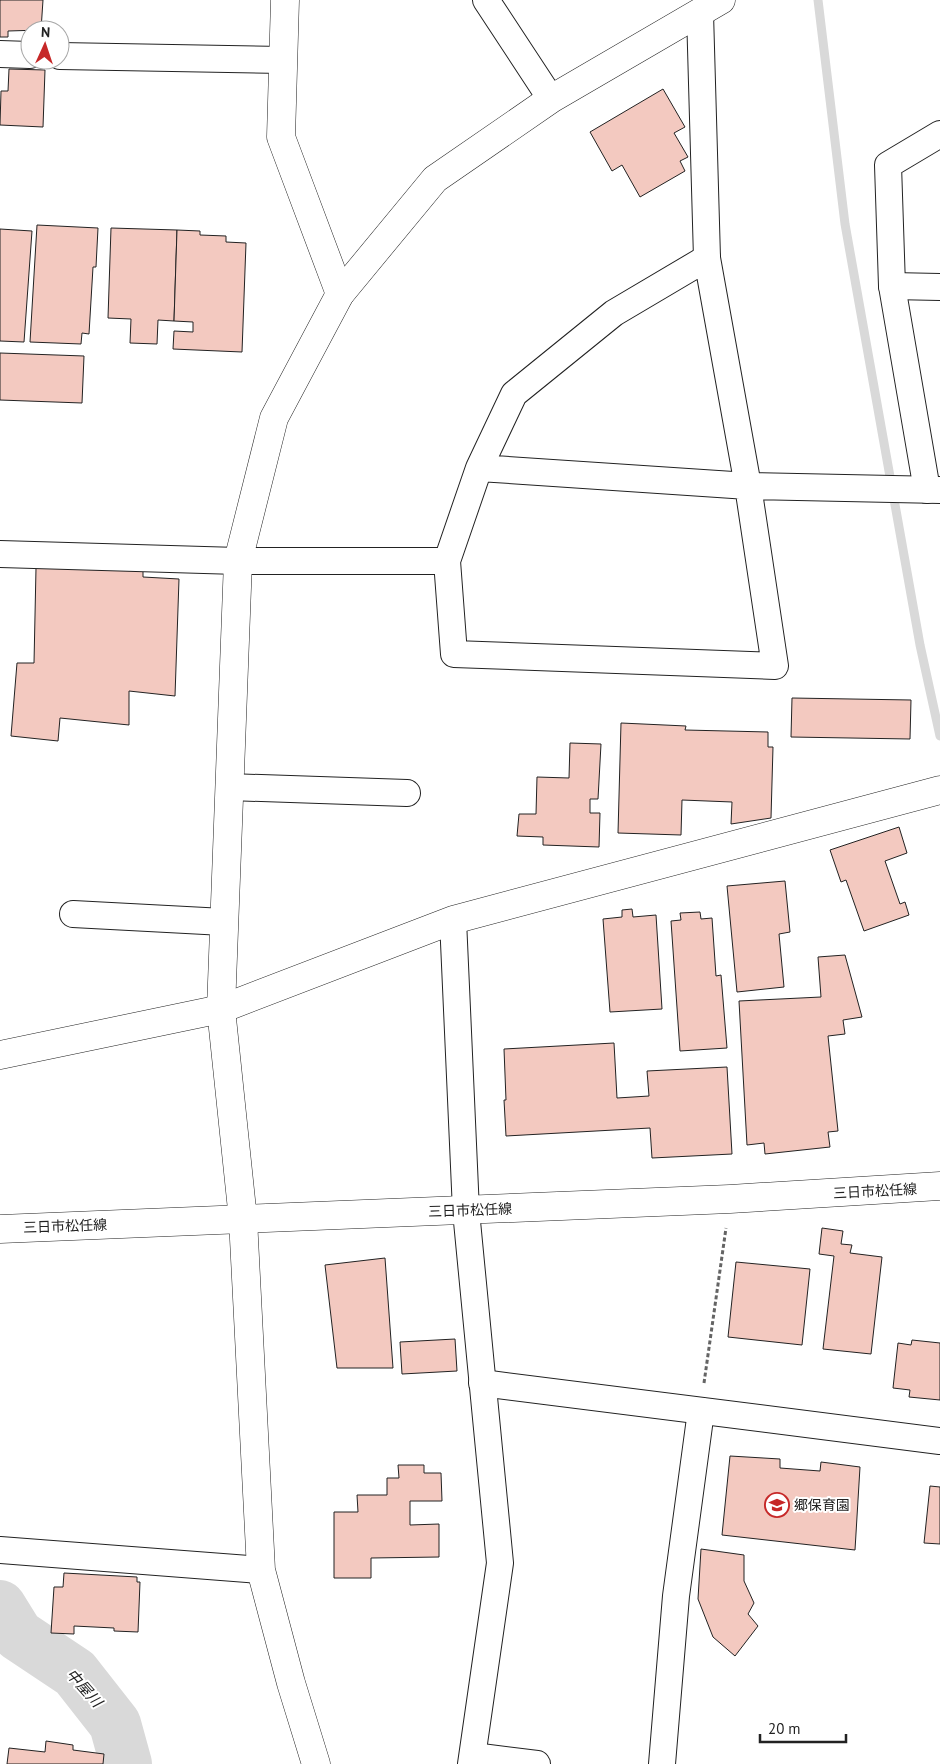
<svg xmlns="http://www.w3.org/2000/svg" width="940" height="1764" viewBox="0 0 940 1764" font-family="'PT Sans','Noto Sans JP',sans-serif">
<style>
.lines{fill:none;stroke-linecap:round;stroke-linejoin:round}
.stream{stroke:#d9d9d9;stroke-width:9}
.river{stroke:#d9d9d9;stroke-width:52}
.building{fill:#f3c9c0;stroke:#222}
.street-casing{stroke:#222;stroke-width:28}
.secondary-casing{stroke:#222;stroke-width:29}
.path{stroke:#646464;stroke-width:3;stroke-dasharray:4 2.5;stroke-linecap:butt}
.street{stroke:#fff;stroke-width:26}
.secondary{stroke:#fff;stroke-width:28}
.labels{text-anchor:middle;stroke-width:4;stroke-linejoin:round;paint-order:stroke}
.street-label{font-size:14px;fill:#222;stroke:#fff}
.poi-label{font-size:14px;fill:#222;stroke:#fff;text-anchor:start}
.water-label{font-size:15px;font-style:italic;fill:#222;stroke:#fff}
</style>
<rect width="100%" height="100%" fill="#fff"/>
<g class="lines">
<path class="stream" d="M818,0L845,224L920,645L940,736"/>
<path class="river" d="M0,1606L18,1635L75,1673L115,1724L126,1764"/>
</g>
<g class="building">
<path d="M0,0H43L41,30L8,31V37H0Z"/>
<path d="M9,69L45,70L43,127L0,125L1,91H8Z"/>
<path d="M663,89L685,127L674,133L688,157L680,161L685,171L640,197L622,165L612,171L590,132Z"/>
<path d="M37,225L98,228L96,267H93L89,334L82,333L81,344L30,342Z"/>
<path d="M111,228L177,230L174,321L158,320L157,344L130,343L131,319L108,318Z"/>
<path d="M0,229L32,231L24,342L0,341Z"/>
<path d="M177,230L200,231V235L226,236V242L246,243L242,352L173,349L174,331L193,332V322L174,321Z"/>
<path d="M0,353L84,356L82,403L0,400Z"/>
<path d="M143,566V577L179,579L175,696L129,691V725L60,718L58,741L11,736L17,663H34L36,568Z"/>
<path d="M792,698L911,700L910,739L791,737Z"/>
<path d="M621,723L686,726L685,730L768,732V747H773L771,818L731,824L732,802L682,800L681,835L618,833Z"/>
<path d="M570,743L601,744L598,799H590V813H600L599,847L543,845V837L517,836L519,814H536L537,777L569,778Z"/>
<path d="M899,827L907,853L885,861L900,904L905,902L909,915L864,931L846,880L841,882L830,850Z"/>
<path d="M785,881L790,932L779,934L784,987L737,992L727,886Z"/>
<path d="M632,909L633,917L656,915L662,1009L610,1012L603,919L622,917V910Z"/>
<path d="M700,912L701,919L712,918L716,976L721,975L727,1048L680,1051L671,921L681,920L680,913Z"/>
<path d="M845,955L862,1017L843,1020L845,1034L828,1036L838,1131L828,1132L830,1147L765,1154L764,1143L747,1145L739,1001L821,997L818,957Z"/>
<path d="M614,1043L617,1098L649,1096L647,1071L727,1067L732,1154L652,1158L650,1128L506,1136L504,1100H506L504,1049Z"/>
<path d="M822,1228L843,1231L841,1244L852,1245L850,1253L882,1257L871,1354L823,1349L834,1256L819,1254Z"/>
<path d="M385,1258L393,1368H337L325,1265Z"/>
<path d="M736,1262L810,1269L802,1345L728,1337Z"/>
<path d="M455,1339L457,1371L402,1374L400,1342Z"/>
<path d="M912,1340L940,1343V1400L909,1397L910,1390L893,1388L898,1343L911,1345Z"/>
<path d="M730,1456L780,1459V1468L820,1471L821,1462L860,1467L855,1550L722,1535Z"/>
<path d="M398,1465H424V1473H441L442,1501H410V1525L439,1524V1557L371,1558V1578H334V1512H358L357,1495H387V1478H399Z"/>
<path d="M930,1486L940,1487V1544L924,1543Z"/>
<path d="M701,1549L744,1555V1581L754,1603L748,1614L758,1626L735,1656L713,1637L698,1599Z"/>
<path d="M64,1573L137,1577V1582H140L138,1632L114,1631V1628L74,1626V1634L51,1633L54,1587H63Z"/>
<path d="M46,1741L73,1745V1750L104,1754L103,1764H7L9,1748L45,1752Z"/>
</g>
<g class="lines">
<defs>
<g id="street">
<path d="M486,0L551,99"/>
<path d="M700,13L707,258"/>
<path d="M0,54L30,55"/>
<path d="M60,56L283,60"/>
<path d="M892,286L940,287"/>
<path d="M479,468L514,394L614,313L707,258L748,486L775,666L454,654L447,561L479,468L748,486L940,490"/>
<path d="M927,490L892,286L888,165L940,134"/>
<path d="M0,554L238,561H447"/>
<path d="M229,787L407,793"/>
<path d="M73,914L224,922"/>
<path d="M453,920L466,1211L500,1563L471,1764"/>
<path d="M482,1383L940,1441"/>
<path d="M0,1550L261,1570"/>
<path d="M473,1756L537,1764"/>
<path d="M662,1764L676,1596L701,1411"/>
</g>
<g id="secondary">
<path d="M285,0L281,137L340,294"/>
<path d="M0,1055L221,1009L453,920L940,790"/>
<path d="M0,1229L730,1199L940,1186"/>
<path d="M316,1764L291,1683L261,1570L243,1219L221,1009L238,561L274,418L340,294L435,179L551,99L721,0"/>
</g>
</defs>
<use href="#street" class="street-casing"/>
<use href="#secondary" class="secondary-casing"/>
<path class="path" d="M704,1383L726,1228"/>
<use href="#street" class="street"/>
<use href="#secondary" class="secondary"/>
</g>
<defs>
<symbol id="school-ring" viewBox="-11 -11 22 22"><circle r="9.5" fill="#fff" stroke="#c62828" stroke-width="1.5"/><path d="M0-5L7-2L0 1L-7-2ZM-4 1L0 2.5L4 1V4Q0 6-4 4Z" fill="#c62828"/></symbol>
</defs>
<g fill-rule="evenodd">
<use href="#school-ring" x="763" y="1491" width="28" height="28"/>
</g>
<g class="labels">
<g class="street-label">
<text transform="translate(875 1191) rotate(-3)" y="5">三日市松任線</text>
<text transform="translate(470 1210) rotate(-2)" y="5">三日市松任線</text>
<text transform="translate(65 1226) rotate(-2)" y="5">三日市松任線</text>
</g>
<g class="poi-label">
<text x="794" y="1510">郷保育園</text>
</g>
<g class="water-label">
<text transform="translate(84 1688) rotate(48)" y="5">中屋川</text>
</g>
</g>
<g transform="translate(45 45) rotate(3)"><circle r="24" fill="#ffffff" stroke="#a7a7a7"/>
<path d="M0-4L9 19L0 12L-9 19Z" fill="#c62828"/>
<text y="-8" font-size="14" font-weight="bold" text-anchor="middle" fill="#222222">N</text>
</g>
<path d="M760 1734v8h86v-8" fill="none" stroke="#222222" stroke-width="2.5"/>
<text x="768" y="1734" font-size="15" fill="#222222" stroke="#ffffff" stroke-width="4" paint-order="stroke">20 m</text>
</svg>
